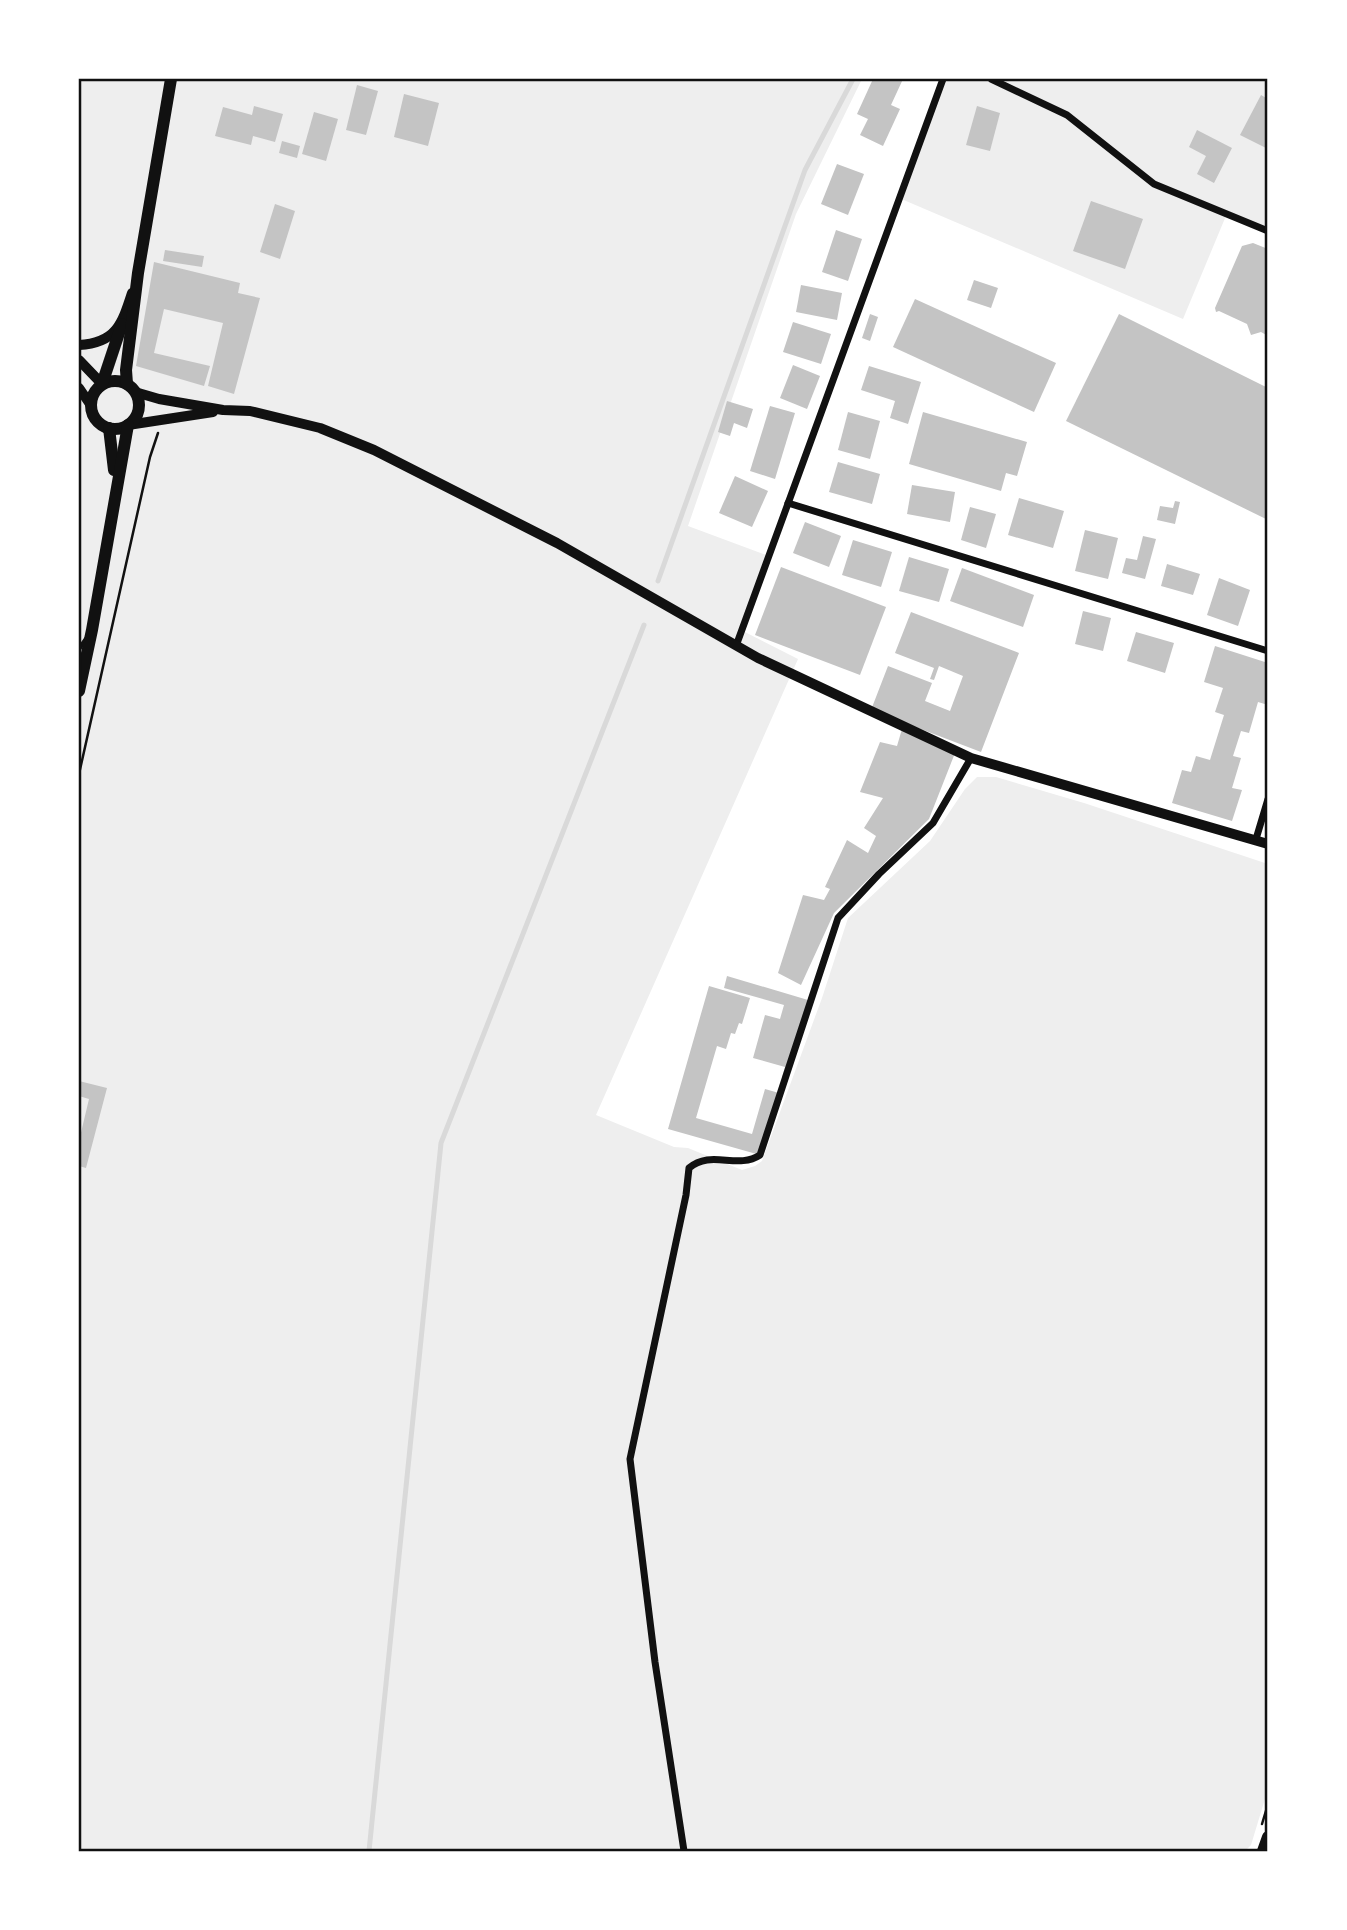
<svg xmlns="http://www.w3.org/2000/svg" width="1347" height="1930" viewBox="0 0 1347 1930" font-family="Quicksand,sans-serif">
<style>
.green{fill:#eee}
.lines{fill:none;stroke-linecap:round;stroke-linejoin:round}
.stream{stroke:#d9d9d9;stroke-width:5}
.building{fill:#c4c4c4}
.path{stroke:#111;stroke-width:2.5}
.service{stroke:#111;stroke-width:4.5}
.minor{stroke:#111;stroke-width:7}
.tertiary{stroke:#111;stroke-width:10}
.secondary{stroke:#111;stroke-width:12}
.neatline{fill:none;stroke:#111;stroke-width:2.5}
</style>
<rect width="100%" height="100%" fill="#fff"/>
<g class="green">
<path d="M79,79H862L796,214L688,526L766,555L739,629L798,659L596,1115L674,1147L688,1148L742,1170L755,1166L762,1161L822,998L848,918L930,841L965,789L977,777H996L1084,803L1268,864V1789L1251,1845L1245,1851H79Z"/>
<path d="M941,79H1268V230L1228,211L1183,319L899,198Z"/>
</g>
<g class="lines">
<g class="stream">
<path d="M658,581L805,170L853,79"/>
<path d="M369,1851L441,1143L644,625"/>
</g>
</g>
<g class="building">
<path d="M873,79H903L891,105L900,109L883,146L860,135L868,119L857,114Z"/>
<path d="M357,85L378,91L366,135L346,130Z"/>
<path d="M404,94L439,103L428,146L394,137Z"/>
<path d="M1261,95L1268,99V149L1240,135Z"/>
<path d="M254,106L283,114L275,142L253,136L251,145L215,136L223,107L252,115Z"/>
<path d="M977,106L1000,113L990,151L966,145Z"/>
<path d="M314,112L338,119L326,161L302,154Z"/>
<path d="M1197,130L1232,148L1214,183L1197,174L1206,156L1189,147Z"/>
<path d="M282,141L300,146L297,158L279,153Z"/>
<path d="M837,164L864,174L848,215L821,204Z"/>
<path d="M1091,201L1143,219L1125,269L1073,251Z"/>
<path d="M275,204L295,211L280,259L260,252Z"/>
<path d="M836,230L862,239L848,281L822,272Z"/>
<path d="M1253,243L1268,249V336L1261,332L1251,335L1247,324L1219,311L1216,312L1215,308L1242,246Z"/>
<path d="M165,250L204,256L202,267L163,261Z"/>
<path d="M154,262L240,283L238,293L260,298L234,394L208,386L223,323L164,309L154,353L210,366L204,386L136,366Z"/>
<path d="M974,280L998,288L991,308L967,300Z"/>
<path d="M801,285L842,293L837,320L796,312Z"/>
<path d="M915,299L1056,363L1034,412L893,347Z"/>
<path d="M870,314L878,317L870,341L862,338Z"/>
<path d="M1119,314L1268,388V520L1066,421Z"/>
<path d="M793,322L831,334L821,364L783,352Z"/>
<path d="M793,365L820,376L807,409L780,398Z"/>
<path d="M869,366L921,382L908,424L890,418L895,401L861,390Z"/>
<path d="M727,401L753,409L747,428L734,423L730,436L718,432Z"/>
<path d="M770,406L795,413L775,479L750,471Z"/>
<path d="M848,412L880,421L870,459L838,450Z"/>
<path d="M923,412L1027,442L1017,476L1006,473L1001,491L909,464Z"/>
<path d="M838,462L880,474L872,504L829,492Z"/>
<path d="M735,476L768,491L752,527L719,513Z"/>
<path d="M912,485L955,492L950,522L907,514Z"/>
<path d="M1019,498L1064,511L1053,548L1008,535Z"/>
<path d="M1175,501L1180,502L1175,524L1157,520L1160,506L1173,508Z"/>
<path d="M970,507L996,514L986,548L961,540Z"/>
<path d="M805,522L841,536L829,567L793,553Z"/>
<path d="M1085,530L1118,538L1108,579L1075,571Z"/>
<path d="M1143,536L1156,539L1145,579L1122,573L1126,558L1137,560Z"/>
<path d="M853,540L892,552L881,587L842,575Z"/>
<path d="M909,557L949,569L939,602L899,591Z"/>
<path d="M1167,564L1200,574L1193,595L1161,586Z"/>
<path d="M781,567L886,607L860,675L755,635Z"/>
<path d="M962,568L1034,595L1023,627L950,601Z"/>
<path d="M1219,578L1250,590L1238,626L1207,615Z"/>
<path d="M1083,611L1111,618L1103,651L1075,644Z"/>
<path d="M911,612L1019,653L981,752L871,710L888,666L932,683L925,701L950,711L963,676L939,666L934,680L930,679L934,668L895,653Z"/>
<path d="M1136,632L1174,643L1165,673L1127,661Z"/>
<path d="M1215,646L1268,663V705L1258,702L1249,733L1241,731L1233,756L1241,758L1232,788L1242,790L1232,821L1172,803L1182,770L1191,772L1196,756L1210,760L1224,715L1215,712L1223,688L1204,682Z"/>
<path d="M902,729L955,753L929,819L834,913L801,985L778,973L803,895L824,900L830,889L825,887L847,840L868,853L876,836L864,828L883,798L860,792L880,742L897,746Z"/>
<path d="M727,976L808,1000L784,1078L782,1077L785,1067L753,1058L765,1015L780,1019L784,1005L724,988Z"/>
<path d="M709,986L750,998L742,1024L739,1023L735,1034L731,1033L726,1049L717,1046L696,1118L752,1134L765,1089L779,1093L760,1155L668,1129Z"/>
<path d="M79,1081L107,1088L86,1168L79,1166V1141L89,1099L79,1096Z"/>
</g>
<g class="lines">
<g class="path">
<path d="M79,774L150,457L158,433"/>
<path d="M1262,1824L1268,1804"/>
</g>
<path class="service" d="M79,649L86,639"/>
<g class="minor">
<path d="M991,79L1067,115L1154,184L1268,231"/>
<path d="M788,503L1268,651"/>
<path d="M736,646L943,79"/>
<path d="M1256,839L1268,799"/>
<path d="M684,1851L655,1662L630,1459L686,1195L689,1168C711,1149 737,1170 760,1155L838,918L879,874L933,823L971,758"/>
</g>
<g class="tertiary">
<path d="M79,345C116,343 122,324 132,293"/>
<path d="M79,360L102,384"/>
<path d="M79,388L90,404"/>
<path d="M135,392L159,399L223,410L250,411L320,428L374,450L557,543L758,658L971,758L1268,844"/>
<path d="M128,425L213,412"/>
</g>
<g class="secondary">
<circle cx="115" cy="405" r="24"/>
<path d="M102,384L122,324"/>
<path d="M127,384L126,370L138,273L171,79"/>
<path d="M109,428L114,470"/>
<path d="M79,691L92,630L128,425"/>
<path d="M1263,1851L1268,1837"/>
</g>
</g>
<rect width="1347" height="1930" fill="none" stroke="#ffffff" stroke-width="161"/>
<rect x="80" y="80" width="1186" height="1770" class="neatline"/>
</svg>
